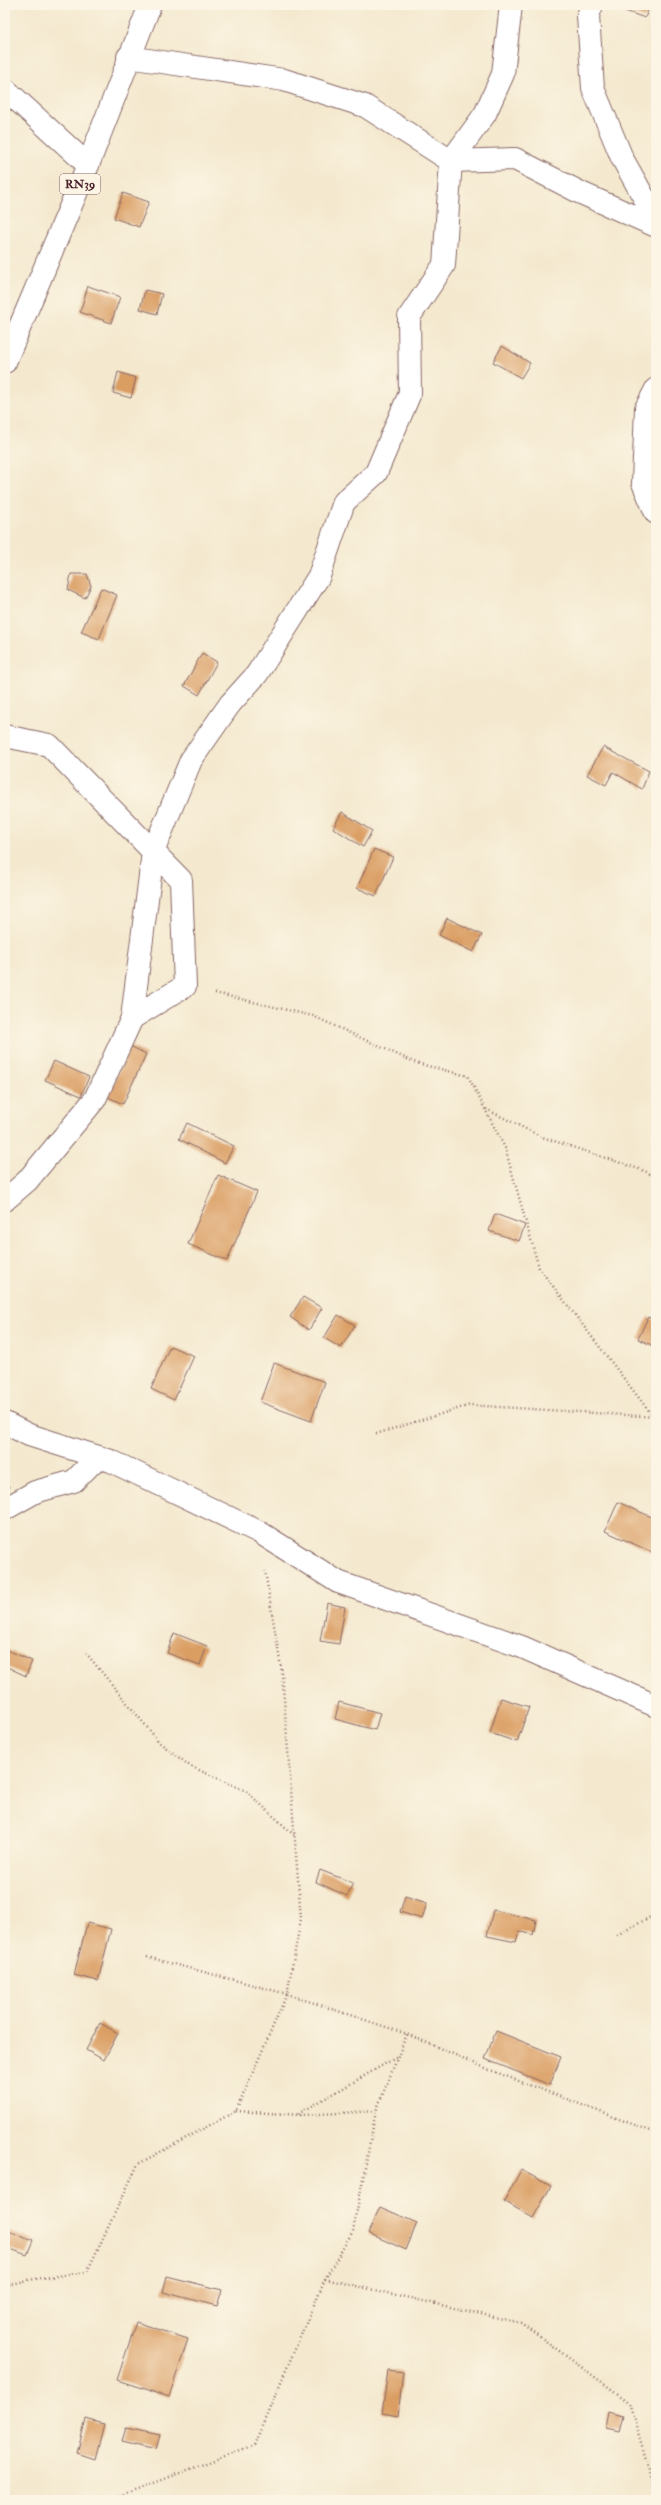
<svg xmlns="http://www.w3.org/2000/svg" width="661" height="2505" viewBox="0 0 661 2505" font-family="'IM FELL Double Pica',serif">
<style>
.building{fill:#da9d62}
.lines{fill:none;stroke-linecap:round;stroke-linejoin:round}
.street-casing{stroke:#866664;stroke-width:24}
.highway-casing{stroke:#866664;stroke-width:24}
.path{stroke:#866664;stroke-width:2.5;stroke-dasharray:1 3;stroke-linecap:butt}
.street{stroke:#fff;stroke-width:22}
.highway{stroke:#fff;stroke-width:22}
.labels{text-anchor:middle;stroke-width:3.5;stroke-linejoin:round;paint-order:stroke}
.shield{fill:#fcf5e5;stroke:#7f5f63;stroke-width:1}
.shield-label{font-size:12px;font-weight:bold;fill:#4a1f2b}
</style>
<rect width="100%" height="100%" fill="#fcf5e5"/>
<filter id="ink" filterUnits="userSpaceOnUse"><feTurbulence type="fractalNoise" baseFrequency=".025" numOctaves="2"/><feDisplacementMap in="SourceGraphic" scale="8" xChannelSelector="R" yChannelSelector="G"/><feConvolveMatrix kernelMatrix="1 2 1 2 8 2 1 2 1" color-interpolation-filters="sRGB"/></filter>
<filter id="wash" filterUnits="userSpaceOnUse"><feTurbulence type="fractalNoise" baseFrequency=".012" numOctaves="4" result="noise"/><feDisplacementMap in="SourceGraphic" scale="16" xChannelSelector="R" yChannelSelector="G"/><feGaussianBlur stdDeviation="0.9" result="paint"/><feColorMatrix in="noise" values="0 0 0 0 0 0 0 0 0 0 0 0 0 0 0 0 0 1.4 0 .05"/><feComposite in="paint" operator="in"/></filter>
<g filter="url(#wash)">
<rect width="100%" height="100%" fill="#f4e9cf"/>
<g id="blocks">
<g class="building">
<path d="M627,5H650L645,18L625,11Z"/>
<path d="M123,193L149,202L139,227L114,218Z"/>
<path d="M88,286L120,297L111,323L80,312Z"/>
<path d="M145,290L162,294L157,314L140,309Z"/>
<path d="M502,346L530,363L521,378L493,362Z"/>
<path d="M118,372L136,378L131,398L113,393Z"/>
<path d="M71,574H87L91,586L85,598L68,590Z"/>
<path d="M101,588L117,595L99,639L81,632Z"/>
<path d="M202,653L217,662L199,695L184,686Z"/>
<path d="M603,747L649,771L642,789L613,772L606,785L587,775Z"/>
<path d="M342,812L372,831L363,847L333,828Z"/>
<path d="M374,849L393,857L376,896L357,888Z"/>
<path d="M447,918L482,935L473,952L439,935Z"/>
<path d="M130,1046L146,1054L123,1104L108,1097Z"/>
<path d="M54,1061L89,1077L81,1096L45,1080Z"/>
<path d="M187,1123L234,1146L225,1163L179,1139Z"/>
<path d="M218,1175L257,1192L227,1261L188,1244Z"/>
<path d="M495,1214L525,1225L519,1241L489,1231Z"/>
<path d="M303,1297L322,1308L309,1330L290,1317Z"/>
<path d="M338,1315L355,1325L341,1348L324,1338Z"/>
<path d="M648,1317L656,1320V1347L638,1339Z"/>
<path d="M170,1346L194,1356L174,1400L151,1389Z"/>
<path d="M274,1363L325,1382L311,1421L260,1402Z"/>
<path d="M5,1485L9,1486L5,1495Z"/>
<path d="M618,1502L656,1519V1554L605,1531Z"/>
<path d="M327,1603L345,1607L339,1644L320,1641Z"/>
<path d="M174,1633L207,1646L200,1665L167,1653Z"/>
<path d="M5,1649L32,1661L26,1676L5,1666Z"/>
<path d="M501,1698L529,1707L517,1742L490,1733Z"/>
<path d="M339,1702L380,1713L375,1730L335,1719Z"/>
<path d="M320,1870L353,1883L347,1896L316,1882Z"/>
<path d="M405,1896L427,1903L422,1919L400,1912Z"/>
<path d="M493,1910L536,1920L533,1935L519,1931L516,1942L487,1936Z"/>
<path d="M87,1923L111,1929L98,1981L74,1975Z"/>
<path d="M100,2023L118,2033L104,2060L86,2050Z"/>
<path d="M496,2031L561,2057L550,2085L485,2059Z"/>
<path d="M521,2170L551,2186L533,2218L504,2201Z"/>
<path d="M380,2207L417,2223L406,2250L368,2233Z"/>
<path d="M5,2230L33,2240L27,2255L5,2247Z"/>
<path d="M167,2276L222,2290L217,2306L163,2292Z"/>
<path d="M136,2322L188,2339L169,2397L117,2380Z"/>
<path d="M388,2370L403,2372L398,2416L382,2413Z"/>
<path d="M608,2412L622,2416L618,2431L605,2428Z"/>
<path d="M86,2419L104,2424L95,2459L77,2453Z"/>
<path d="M126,2428L160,2435L156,2449L122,2441Z"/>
</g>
</g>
</g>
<g filter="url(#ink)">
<use href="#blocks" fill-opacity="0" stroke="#866664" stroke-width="1"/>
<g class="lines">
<defs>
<g id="street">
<path d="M592,5L588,16L593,88L622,158L656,219"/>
<path d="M128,57L284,80L365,106L451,161L515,159L581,193L656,226"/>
<path d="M5,89L88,165"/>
<path d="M656,389L646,408L643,483L656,513"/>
<path d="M5,736L49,745L181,880L185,986L132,1018"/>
<path d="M5,1200L27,1181L95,1099L132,1018L153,852L191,760L230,704L257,674L319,576L344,502L376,473L410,393L409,317L444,265L451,161L485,114L503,74L511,5"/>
<path d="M5,1423L29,1435L111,1461L259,1532L338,1582L522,1647L656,1706"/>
<path d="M5,1509L35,1492L74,1481L98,1457"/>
</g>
<path id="highway" d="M5,362L88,165L150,5"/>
</defs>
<use href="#street" class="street-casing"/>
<use href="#highway" class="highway-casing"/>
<g class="path">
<path d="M215,993L313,1016L416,1063L468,1076L505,1148L539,1268L652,1415"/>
<path d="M486,1109L542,1137L645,1171L656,1178"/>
<path d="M376,1434L470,1405L656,1417"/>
<path d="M86,1653L160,1743L190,1766L246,1791L294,1835"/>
<path d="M617,1935L656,1914"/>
<path d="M147,1957L287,1994L407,2034L490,2070L656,2133"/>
<path d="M236,2111L302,2115L376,2111"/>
<path d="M298,2114L397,2057"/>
<path d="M325,2279L521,2323L629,2402L656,2493"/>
<path d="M5,2286L28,2280L87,2272L138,2164L236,2111L287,1994L301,1919L282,1673L265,1571"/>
<path d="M108,2500L254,2445L325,2279L353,2231L376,2111L407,2034"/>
</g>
<use href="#street" class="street"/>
<use href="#highway" class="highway"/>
</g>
</g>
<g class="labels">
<rect class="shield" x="60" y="174" width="40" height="20" rx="3"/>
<g class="shield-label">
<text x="80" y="188">RN39</text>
</g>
</g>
<rect width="661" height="2505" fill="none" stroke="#fcf5e5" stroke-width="20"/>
</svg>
